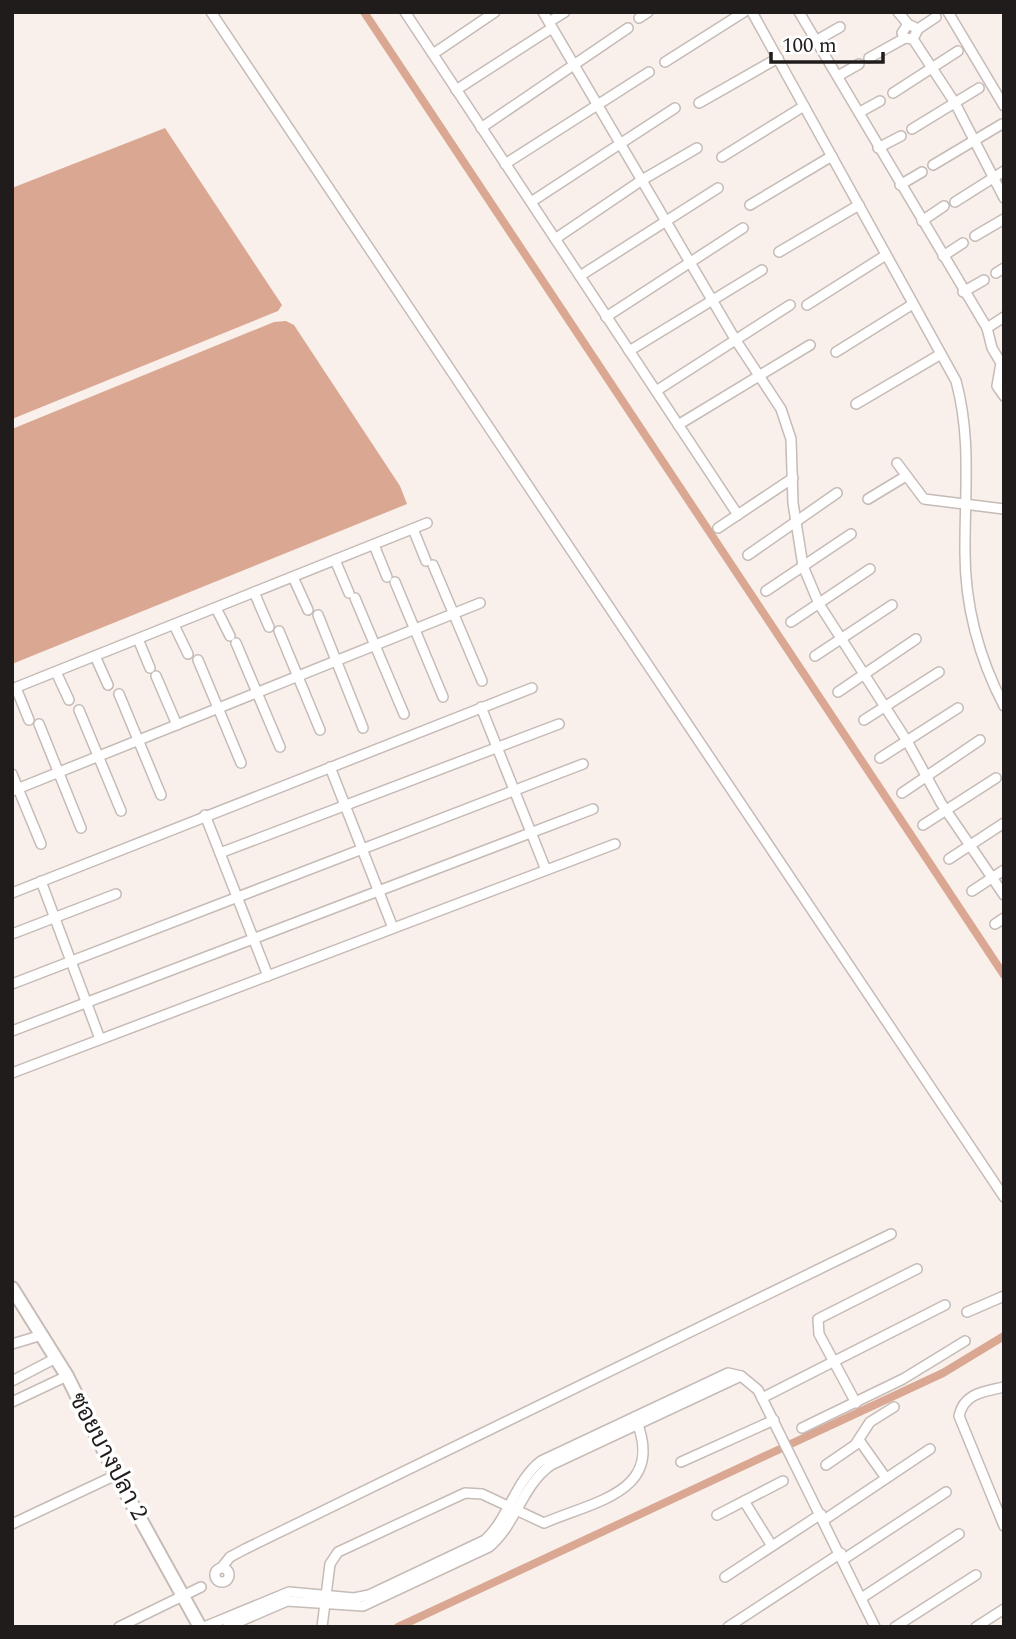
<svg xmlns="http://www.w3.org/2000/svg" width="1016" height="1639" viewBox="0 0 1016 1639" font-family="Spectral,Sarabun,serif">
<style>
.water{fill:#daa792}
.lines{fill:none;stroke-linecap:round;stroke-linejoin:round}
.canal{stroke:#daa792;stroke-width:8}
.street-casing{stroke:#c5bbb7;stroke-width:12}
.secondary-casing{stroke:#c5bbb7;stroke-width:16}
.street{stroke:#fff;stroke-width:9}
.secondary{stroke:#fff;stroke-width:12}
.labels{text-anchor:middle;stroke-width:7;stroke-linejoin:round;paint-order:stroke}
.street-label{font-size:24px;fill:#201c1b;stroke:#fff}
</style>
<rect width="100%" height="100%" fill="#faf0eb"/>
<g class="water">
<path d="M165,128L282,305L278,311L12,419V188Z"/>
<path d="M286,321L294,325L400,486L407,504L12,664V429L274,322Z"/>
</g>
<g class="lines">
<g class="canal">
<path d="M364,12L1004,975"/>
<path d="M398,1627L943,1373L1004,1336"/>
</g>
<defs>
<g id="street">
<path d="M211,12L1004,1197"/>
<path d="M405,12L738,515"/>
<path d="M543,12L735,339L781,409L791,439L793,503L803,566L819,604L907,741L941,803L1004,895"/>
<path d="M752,12L956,381C971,436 965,489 965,546C964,603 978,656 1004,706"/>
<path d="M799,12L987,328L992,348L1001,363L997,386L1004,396"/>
<path d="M898,12L908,24L918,29L913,39"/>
<path d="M948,12L1004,106"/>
<path d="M639,18L648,12"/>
<path d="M549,22L565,12"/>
<path d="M908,24L902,33L905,38L913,39L955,103L1004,198"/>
<path d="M918,29L936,17"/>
<path d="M814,42L840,27"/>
<path d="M433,54L495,12"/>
<path d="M869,58L905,38"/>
<path d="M665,62L744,12"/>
<path d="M838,76L859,64"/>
<path d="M456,90L552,28"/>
<path d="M893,93L958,51"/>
<path d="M699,103L778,58"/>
<path d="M860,112L880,101"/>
<path d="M481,128L628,28"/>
<path d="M912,129L979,88"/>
<path d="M878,148L901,136"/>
<path d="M722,157L804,106"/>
<path d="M505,164L649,72"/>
<path d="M933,165L1002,124"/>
<path d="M900,185L922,172"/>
<path d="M531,202L675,108"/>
<path d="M955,202L1004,171"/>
<path d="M750,205L832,156"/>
<path d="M922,221L944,206"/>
<path d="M975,236L1004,219"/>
<path d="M555,239L642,180L697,148"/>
<path d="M779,252L859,205"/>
<path d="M943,256L963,243"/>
<path d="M996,273L1004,268"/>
<path d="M580,276L718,188"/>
<path d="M963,292L984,280"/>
<path d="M807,305L886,255"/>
<path d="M606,317L743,228"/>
<path d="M987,328L1004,317"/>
<path d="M629,351L762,270"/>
<path d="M836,352L913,304"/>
<path d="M656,391L790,305"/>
<path d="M856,404L941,354"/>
<path d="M678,425L810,345"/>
<path d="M897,463L924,499L1004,509"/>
<path d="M868,499L906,476"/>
<path d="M718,528L793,478"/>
<path d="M413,529L426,561"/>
<path d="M374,545L387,577"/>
<path d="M748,555L837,493"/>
<path d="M335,560L349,593"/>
<path d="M433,565L482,681"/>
<path d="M293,577L308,610"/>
<path d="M395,582L443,697"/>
<path d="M766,591L851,534"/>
<path d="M254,592L269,627"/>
<path d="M355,598L404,714"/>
<path d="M216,608L230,636"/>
<path d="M318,615L363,728"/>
<path d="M791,622L870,569"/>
<path d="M174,625L188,654"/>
<path d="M279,631L320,730"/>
<path d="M138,639L150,668"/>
<path d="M236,643L280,747"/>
<path d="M95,656L108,685"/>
<path d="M815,656L892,605"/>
<path d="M198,660L241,763"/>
<path d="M56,672L69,700"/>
<path d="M156,676L177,725"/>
<path d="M16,688L29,720"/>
<path d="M12,689L427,523"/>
<path d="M838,692L916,639"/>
<path d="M119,694L161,795"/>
<path d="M481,707L546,870"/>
<path d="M79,710L121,811"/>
<path d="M864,720L939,672"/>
<path d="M39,724L81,828"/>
<path d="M880,758L958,708"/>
<path d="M330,767L393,928"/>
<path d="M12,774L41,844"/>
<path d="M12,791L480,603"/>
<path d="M902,793L980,740"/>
<path d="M205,815L268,976"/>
<path d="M923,825L996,778"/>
<path d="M220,853L559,724"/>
<path d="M949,859L1004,823"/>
<path d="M41,881L100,1039"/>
<path d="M972,891L1004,870"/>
<path d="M12,893L532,688"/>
<path d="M995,924L1004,918"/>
<path d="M12,934L116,894"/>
<path d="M12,984L583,764"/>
<path d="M12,1031L593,809"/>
<path d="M12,1073L615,844"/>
<path d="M967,1312L1004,1296"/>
<path d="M12,1344L42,1335"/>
<path d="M12,1381L56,1358"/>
<path d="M1004,1387C983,1392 964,1393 959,1416L1004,1526"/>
<path d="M762,1398L945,1305"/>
<path d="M12,1402L67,1376"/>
<path d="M856,1403L819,1334L818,1319L917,1269"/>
<path d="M802,1428L903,1379L965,1341"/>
<path d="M859,1440L886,1478"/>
<path d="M681,1462L774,1420"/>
<path d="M826,1465L855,1445L870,1422L894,1407"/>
<path d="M744,1501L772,1546"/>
<path d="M717,1515L783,1481"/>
<path d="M824,1520L930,1449"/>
<path d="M12,1524L116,1475"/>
<path d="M844,1559L946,1492"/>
<path d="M222,1567L230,1557L245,1549L891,1234"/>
<circle cx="222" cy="1575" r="7"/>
<path d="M725,1577L821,1514"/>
<path d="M863,1597L959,1534"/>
<path d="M119,1627L201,1587"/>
<path d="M204,1627L289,1592L354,1598L369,1595L485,1540C509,1518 515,1481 541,1461L728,1373L741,1376L758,1390L875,1627"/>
<path d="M227,1627L287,1601L363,1606L489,1547C516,1525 522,1485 551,1465L741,1376"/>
<path d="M322,1627L330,1564L338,1552L465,1493L482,1494L544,1523C595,1501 666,1492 636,1420"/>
<path d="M728,1627L841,1553"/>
<path d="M895,1627L976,1575"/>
<path d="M976,1627L1004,1609"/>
</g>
<path id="secondary" d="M12,1288L67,1376L116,1475L200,1627"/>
</defs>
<use href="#street" class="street-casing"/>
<use href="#secondary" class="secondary-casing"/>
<use href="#street" class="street"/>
<use href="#secondary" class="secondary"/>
</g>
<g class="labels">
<g class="street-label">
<text transform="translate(109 1456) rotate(62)" y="8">ซอยบางปลา 2</text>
</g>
</g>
<rect width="1016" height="1639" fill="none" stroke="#201c1b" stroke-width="28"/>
<path d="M771 52v10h112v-10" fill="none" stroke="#201c1b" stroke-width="3.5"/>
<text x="782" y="52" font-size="21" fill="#201c1b" stroke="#ffffff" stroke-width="5" paint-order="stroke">100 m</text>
</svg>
